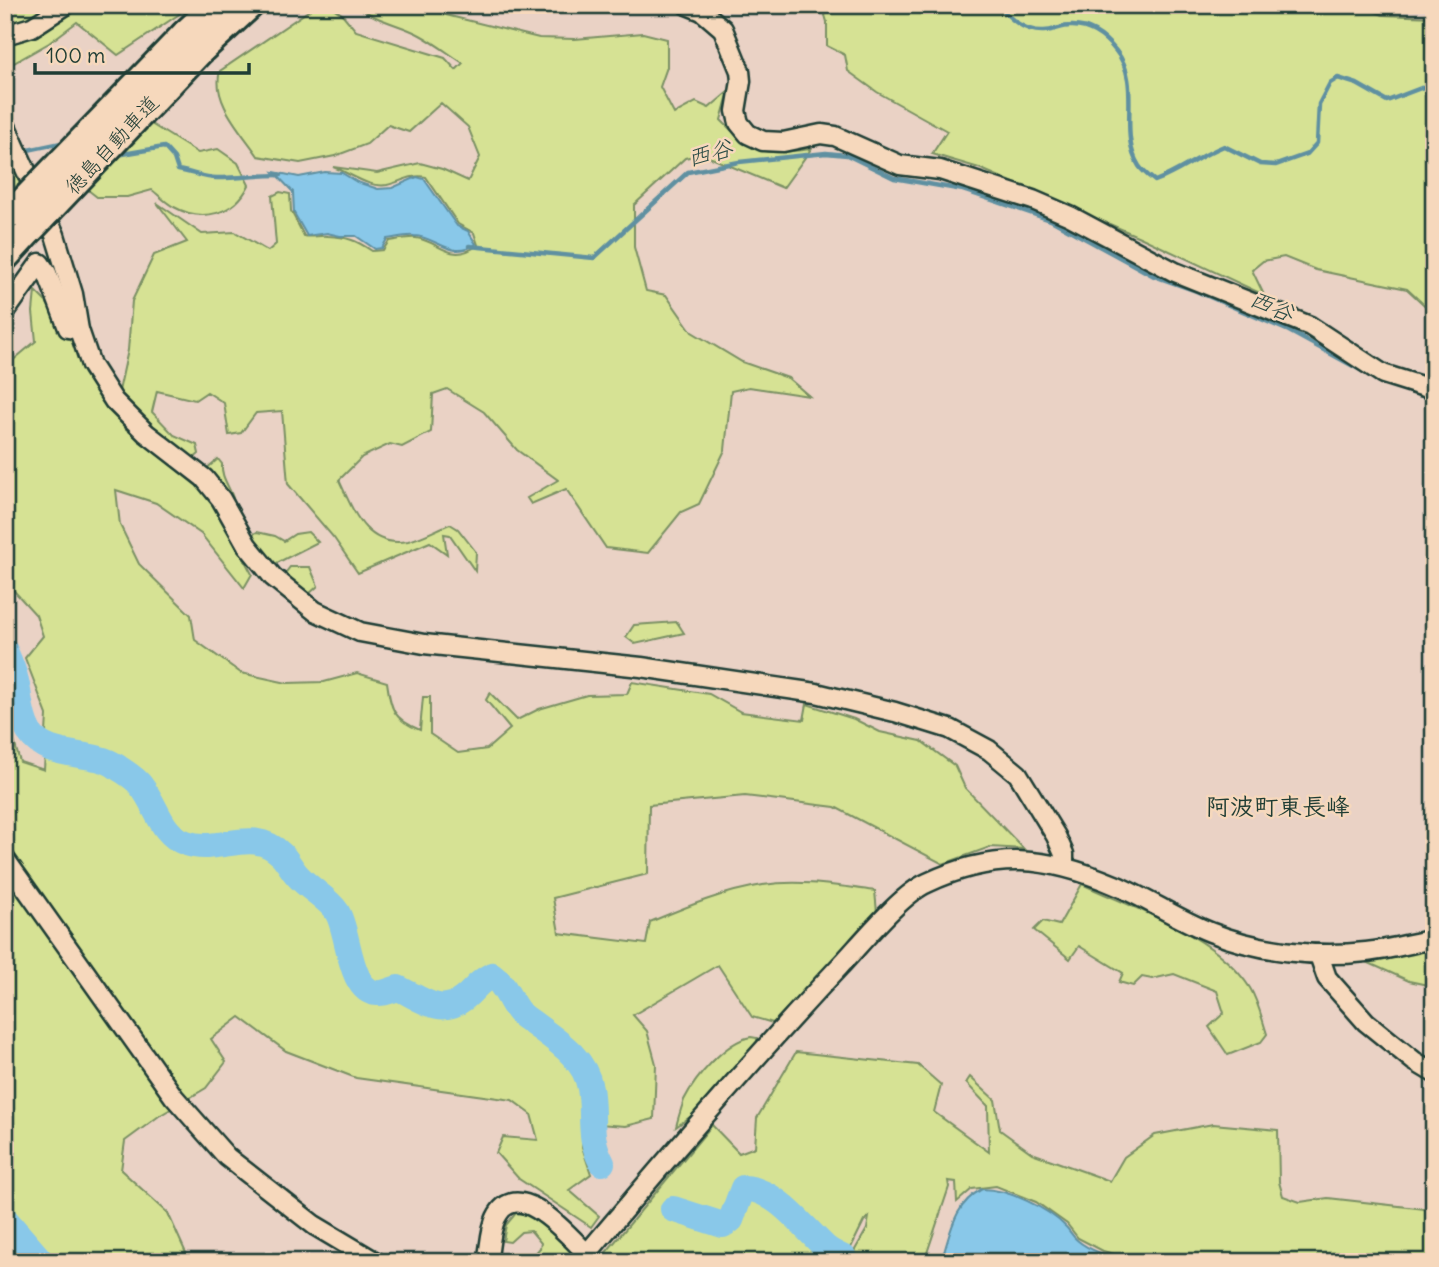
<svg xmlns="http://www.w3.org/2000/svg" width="1439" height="1267" viewBox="0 0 1439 1267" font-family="Delius,'Klee One',sans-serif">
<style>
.green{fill:#d6e294;stroke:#7a9064;stroke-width:2}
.water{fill:#89c8e9;stroke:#5f90a1;stroke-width:2}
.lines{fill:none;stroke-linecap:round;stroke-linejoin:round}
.stream{stroke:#5f90a1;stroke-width:4.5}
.river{stroke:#89c8e9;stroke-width:26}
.minor-casing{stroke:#1f3d34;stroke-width:23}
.highway-casing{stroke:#1f3d34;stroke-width:32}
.minor{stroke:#f6d8bc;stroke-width:18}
.highway{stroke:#f6d8bc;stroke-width:26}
.highway-bridge-casing{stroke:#1f3d34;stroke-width:32;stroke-linecap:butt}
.highway-bridge{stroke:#f6d8bc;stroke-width:26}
.labels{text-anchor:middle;stroke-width:5;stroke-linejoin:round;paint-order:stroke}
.street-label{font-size:21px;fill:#1f3d34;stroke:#f6d8bc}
.water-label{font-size:23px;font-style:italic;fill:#2a4b46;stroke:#f6d8bc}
.quarter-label{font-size:24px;font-weight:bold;fill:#1f3d34;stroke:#f6d8bc}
</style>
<rect width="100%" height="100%" fill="#ead2c5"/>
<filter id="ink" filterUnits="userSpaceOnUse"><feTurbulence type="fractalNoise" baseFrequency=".0143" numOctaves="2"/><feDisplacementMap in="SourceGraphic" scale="14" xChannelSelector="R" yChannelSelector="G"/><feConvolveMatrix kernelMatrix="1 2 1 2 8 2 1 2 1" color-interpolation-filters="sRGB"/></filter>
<g filter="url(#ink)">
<g class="green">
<path d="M5,5H187L178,15L118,55L77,22L49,43L5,68Z"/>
<path d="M317,5H329L343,15L356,31L445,58L456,70L463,63C449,54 435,43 420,35C400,24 374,21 358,5H427L446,15L539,38L575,39L643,33L667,39V67L660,87L674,114L696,102L709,108L729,91L721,120C756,156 763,155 811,149L783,188L702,154L685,158L634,205V247L646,291L666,295L692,332L742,362L788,378L809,396L749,387L731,391L725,450L699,504L681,512L648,553L606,548L566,489L531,504L527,498L558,480L517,450L484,412L447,389L433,394L431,432L402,447L390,444L362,457L339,480C353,510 366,549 408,541C422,538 437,529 450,524L458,529L476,552L475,571L450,535L444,534L447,554L430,542L358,573L334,538L288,484L282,411L256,413L241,433L229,435L224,403L207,392L195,400L157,391L152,412L174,435L197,445L199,454L191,461L134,412L119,391L128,350L132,301L154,255L187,242L157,203L202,234L235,232L268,251L276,244L272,196L280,192L290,194L291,211L304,236C312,238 319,235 328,236C347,237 356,240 372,251L383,250L389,241C397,240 408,237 416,238C439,241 451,265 478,245L474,233L458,224L426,177C411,174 401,182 387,185C368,188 350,173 333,167L377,173L420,163L442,169L468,181L480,157L468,127L441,103L409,132L388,125L367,144L335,156L300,163L258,156C242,132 211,101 220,71Z"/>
<path d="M822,5H1303L1306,13L1326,5H1358L1383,15L1434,17V314L1407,289L1316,270L1284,257L1263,261L1252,270L1264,295L1142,238L979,168L932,154L947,131L877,92L848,71L845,55L827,46V22Z"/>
<path d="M151,124L198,153L218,149L238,163L249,185C235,214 203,223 174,207C166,203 159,195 152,190L127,197H97L88,190Z"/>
<path d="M5,160H9L20,182L5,198Z"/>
<path d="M35,291L46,302L72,340L84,374L126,429L203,491L224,522L252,574L244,588L201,534L156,503L116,490L120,525L139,564L191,615L195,640L241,673L287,683L324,682L357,673L387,682C391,710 393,719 420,730L423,697H430V734L458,753L487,749L510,729L486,700L490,693L517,720L539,709L587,695L627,694L632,682L709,694L741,712L804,720L807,704L854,719L880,732L921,741L955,766L965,788L1024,849L990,847L943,864L835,807L745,796L649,805L648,874L553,898L559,933L646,944L650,922C686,907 724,891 763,885C800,879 838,886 875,891L877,913L773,1023L752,1017L718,965L633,1015L647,1031L656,1064L654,1119L626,1126L584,1123L582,1147L591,1174L569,1190L599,1216L591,1227L519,1179L496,1153L503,1137L538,1140L531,1114L512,1100L356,1078L286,1051L240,1017L211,1039L226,1062L206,1088L159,1116L125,1141L121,1170L168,1213L190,1262H5V1132L11,1122L5,1117V688L11,731L20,762L44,770L47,715L25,658L43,636L36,615L5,581V367L36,341L33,312Z"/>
<path d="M218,459L222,464C220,481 237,493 234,511L205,470Z"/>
<path d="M257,532L275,536L284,541L295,534L308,532L318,542L273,565L248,537Z"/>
<path d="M290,567H310L318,586L309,594L283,576Z"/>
<path d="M677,622L684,633L635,644L626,637L634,625Z"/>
<path d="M1082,884C1137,910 1216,935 1250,988C1258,1001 1262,1019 1267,1034L1261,1042L1228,1055L1209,1027L1224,1013L1217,991L1174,974L1152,979L1142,977L1133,986L1119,982L1123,973L1079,946L1070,959L1034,930L1043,921L1059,925Z"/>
<path d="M1431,950L1434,952L1432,986L1409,981L1362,960Z"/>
<path d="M751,1037L757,1038V1045L705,1106L676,1127C678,1118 681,1109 684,1100C695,1078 726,1041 751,1037Z"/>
<path d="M796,1052L918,1065L941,1085L934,1112L989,1152L988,1106L966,1083L970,1077L995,1100L1000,1130L1032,1153L1110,1181L1124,1157L1155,1135L1213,1124L1278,1130L1279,1182L1283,1196L1300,1202L1328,1198L1434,1210V1262H1142L1103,1251L1078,1238L1067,1224L1036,1202L996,1186L972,1189L957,1202L956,1182L948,1181L949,1187L924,1262H848L867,1229L869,1217L864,1221L844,1262H598L712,1125L739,1153L755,1147L757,1118Z"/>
<path d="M516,1213C549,1217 554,1230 573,1255L568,1262H528L540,1248L541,1243L531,1231L521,1232L510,1242L503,1241L506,1225Z"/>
</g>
<g class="water">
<path d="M274,172L299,177L325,172L342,173L357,182L378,189L392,188L417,177L424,179L457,226L468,231L476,244C451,261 438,237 414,236C406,235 396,238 387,239L382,248L375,249L356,236H340L327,233L307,236L294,213L293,192Z"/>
<path d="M982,1189C1008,1189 1048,1208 1066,1227C1070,1231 1072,1236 1077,1240C1092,1253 1114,1257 1133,1262H941C951,1232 953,1205 982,1189Z"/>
</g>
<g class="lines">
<g class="stream">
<path d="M999,5C1009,19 1025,32 1044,31C1053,31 1062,26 1070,26C1089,25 1105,37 1116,51C1143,84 1117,132 1139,166C1143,172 1150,177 1155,181C1179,172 1199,156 1224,146L1260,164L1276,165L1307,154L1317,143L1319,104L1330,83L1338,78L1357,84L1387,101L1434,83"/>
<path d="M23,151L66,142"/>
<path d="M117,155L164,147L174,158L178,170C190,172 209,179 218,178C239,178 260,175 281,175"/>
<path d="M469,246L594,258L688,172L739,162L826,153L847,155L894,178L963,190L1051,220L1154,276L1196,291L1289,331L1377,379"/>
<path d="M1408,391L1434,400"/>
</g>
<g class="river">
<path d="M5,651C9,660 14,671 16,681C20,697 20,717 29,732C48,761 91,749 116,766C124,772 136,778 141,786C157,805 160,834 186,843C220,855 252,825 282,855C288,861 292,870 298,876C309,889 328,898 337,912C349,931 349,992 377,993C384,994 391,990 398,988C420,998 440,1017 463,999C475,990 477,982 492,975C505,984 508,998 517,1010C521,1016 529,1020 534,1024C557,1041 585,1058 590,1088C595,1117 587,1135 602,1163"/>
<path d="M673,1209L723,1225L731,1220L743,1188C775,1188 803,1227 825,1247C830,1252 838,1255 844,1258"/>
<path d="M5,1219L42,1262"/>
</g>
<defs>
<g id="minor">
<path d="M687,5L702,11L723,29L740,71L741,81L736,111L739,123L748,134L763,141L783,142L821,134L835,136L900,165L940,170L1033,200L1070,216L1175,272L1310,326L1383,374L1434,390"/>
<path d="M5,35L32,27L66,5"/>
<path d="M5,124L55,235L73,294L79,330L91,365L114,401L146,433L204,478L221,499L247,545L273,577L315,611L360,632L424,644L641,667L816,693L895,712L950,729L989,750L1018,774L1056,836L1064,854V866"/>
<path d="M5,312L40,263L47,273L68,328L79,330"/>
<path d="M5,859L174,1097L227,1157L314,1225L376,1262"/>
<path d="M1319,955L1327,978L1366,1022L1414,1061L1434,1073"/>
<path d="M487,1262C490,1249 490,1230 496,1218C517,1174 569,1236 587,1254"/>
<path d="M580,1262C664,1162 750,1062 839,967C860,945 900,895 927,883C995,851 1047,856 1115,885C1148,899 1177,919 1210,932C1258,951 1315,958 1366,952C1389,950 1412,943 1434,939"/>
</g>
<g id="highway">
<path d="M185,34L216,5"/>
<path d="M201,50L250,5"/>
<path d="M5,257L30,230"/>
</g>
</defs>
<use href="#minor" class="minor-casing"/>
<use href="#highway" class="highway-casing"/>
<use href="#minor" class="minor"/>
<use href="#highway" class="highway"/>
<defs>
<g id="highway-bridge">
<path d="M12,213L185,34"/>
<path d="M30,230L201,50"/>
</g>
</defs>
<use href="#highway-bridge" class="highway-bridge-casing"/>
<use href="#highway-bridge" class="highway-bridge"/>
</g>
</g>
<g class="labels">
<g class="street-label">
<text transform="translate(112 145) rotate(-47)" y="7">徳島自動車道</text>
</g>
<g class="water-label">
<text transform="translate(710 153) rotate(-15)" y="8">西谷</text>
<text transform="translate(1272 306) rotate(23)" y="8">西谷</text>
</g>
<g class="quarter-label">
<text x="1278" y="815">阿波町東長峰</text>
</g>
</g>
<rect width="1439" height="1267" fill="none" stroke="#f6d8bc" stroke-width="28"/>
<rect x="14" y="14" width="1411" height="1239" fill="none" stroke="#1f3d34" stroke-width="2.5" filter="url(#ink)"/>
<path d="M35 63v10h214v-10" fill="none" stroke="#1f3d34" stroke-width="3.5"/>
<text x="46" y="63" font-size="21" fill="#1f3d34" stroke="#f6d8bc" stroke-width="5" paint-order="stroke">100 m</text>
</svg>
